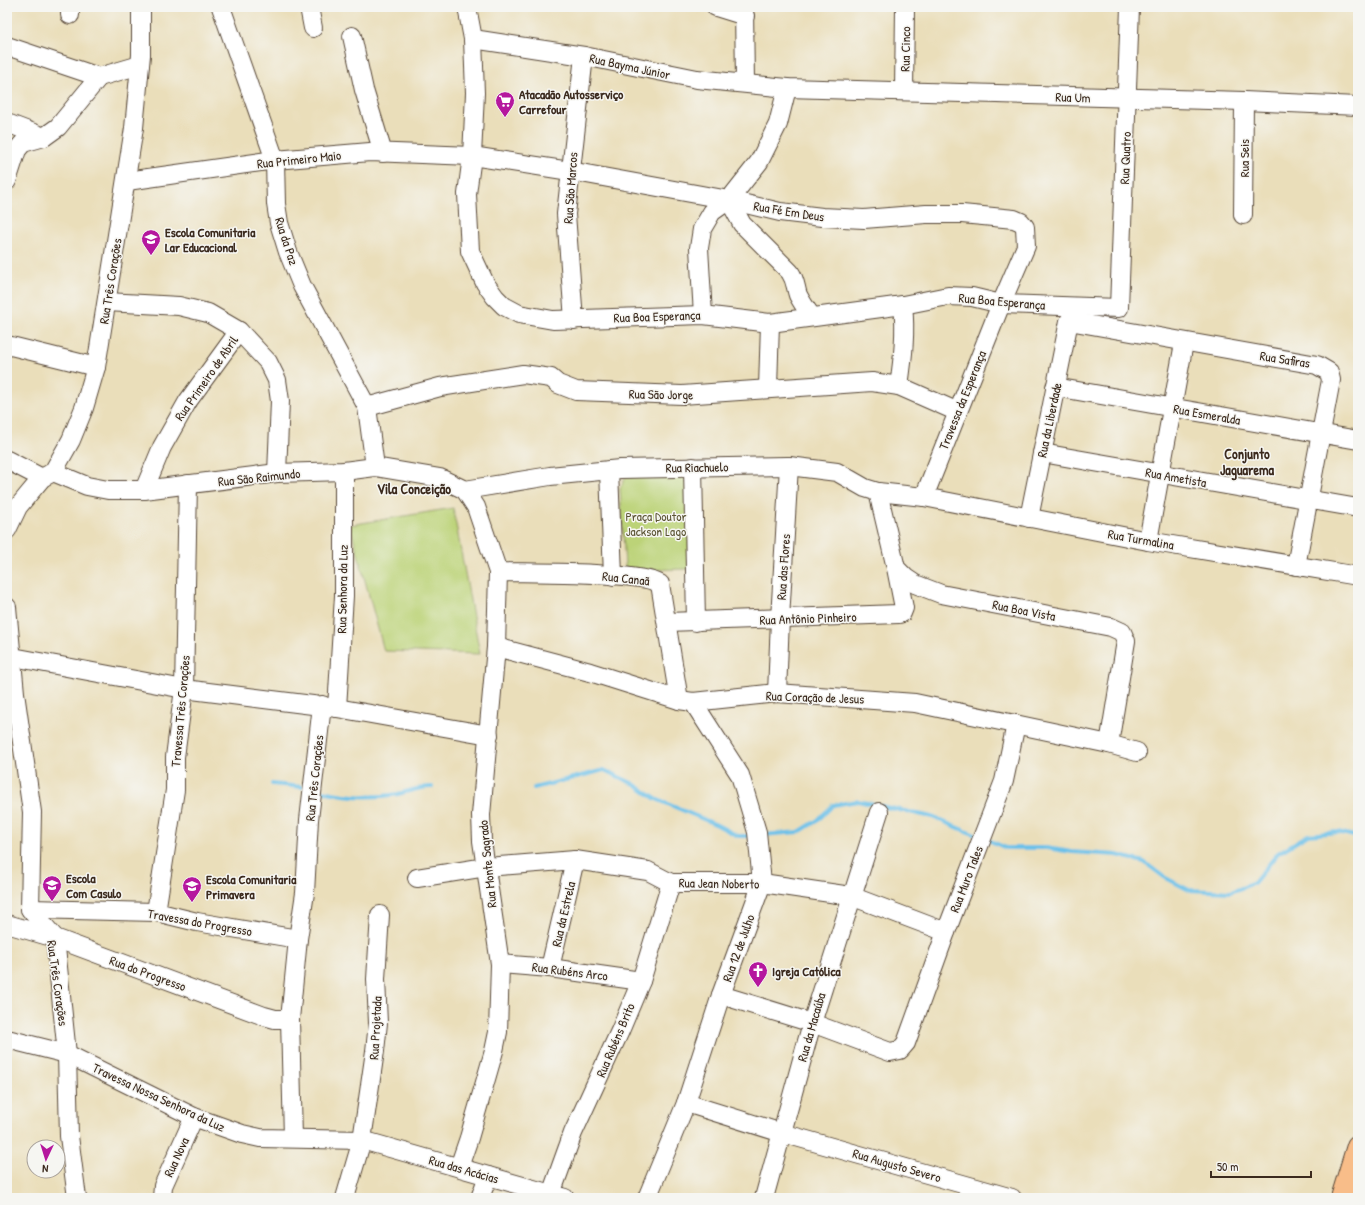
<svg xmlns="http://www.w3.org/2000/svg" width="1365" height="1205" viewBox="0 0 1365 1205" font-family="'Patrick Hand',sans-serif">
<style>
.green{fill:#bcd378;stroke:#7c7e4b}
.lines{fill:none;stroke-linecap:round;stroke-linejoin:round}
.stream{stroke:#6dc1e9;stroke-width:4}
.minor-casing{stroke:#554535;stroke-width:20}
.major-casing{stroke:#554535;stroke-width:24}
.minor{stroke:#fff;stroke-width:18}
.major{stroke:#f8bd89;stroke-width:22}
.labels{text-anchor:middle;stroke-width:3;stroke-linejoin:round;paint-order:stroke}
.street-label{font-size:13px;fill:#3b2a1e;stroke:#f6f6f2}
.poi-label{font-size:13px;font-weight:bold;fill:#3b2a1e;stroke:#f6f6f2;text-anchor:start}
.park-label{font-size:13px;fill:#5b5434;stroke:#f6f6f2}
.neighbourhood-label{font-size:14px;font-weight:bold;fill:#3b2a1e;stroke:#f6f6f2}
</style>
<rect width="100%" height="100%" fill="#f6f6f2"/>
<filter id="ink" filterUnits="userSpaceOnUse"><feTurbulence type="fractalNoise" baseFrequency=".025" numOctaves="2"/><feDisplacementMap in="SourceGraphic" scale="8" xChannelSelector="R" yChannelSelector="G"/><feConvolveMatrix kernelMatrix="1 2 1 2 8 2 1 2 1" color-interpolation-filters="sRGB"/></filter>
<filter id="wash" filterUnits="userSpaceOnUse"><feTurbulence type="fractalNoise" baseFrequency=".012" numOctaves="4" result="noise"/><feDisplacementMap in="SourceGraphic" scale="16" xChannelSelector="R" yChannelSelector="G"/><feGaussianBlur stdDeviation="0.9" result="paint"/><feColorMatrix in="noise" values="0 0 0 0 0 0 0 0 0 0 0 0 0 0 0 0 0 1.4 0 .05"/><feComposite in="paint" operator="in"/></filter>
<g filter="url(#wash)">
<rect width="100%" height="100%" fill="#eadeba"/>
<g class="green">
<path d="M683,475L689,481L690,569L627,570L625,566L620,488L626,477Z"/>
<path d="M453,508L480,654L384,651L350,525Z"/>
</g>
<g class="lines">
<g class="stream">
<path d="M272,784L302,787"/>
<path d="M534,788L604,770L632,783L656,799L717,825L738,836H753"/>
<path d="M323,791C347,797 374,798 398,794C409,791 420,787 432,787"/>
<path d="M762,835L799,832L818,820L833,805L858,801L932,817L978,836"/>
<path d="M986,839L1006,848H1046L1072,852L1117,855L1144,862L1164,877L1189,890L1231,892L1254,883L1278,853L1308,835L1338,832L1358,837"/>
</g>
</g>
</g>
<g filter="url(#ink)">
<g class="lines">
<defs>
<g id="minor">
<path d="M221,7L275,160L276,204L279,223L288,252L302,286L367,407L375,467"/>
<path d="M309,7L313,28"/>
<path d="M467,7L473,39L475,93L472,156L467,194L470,251L485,283L495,297L504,306L519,314L553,320L703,315L770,323L903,305L948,296L972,297L1001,304L1119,308L1130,7"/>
<path d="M716,7L745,16"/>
<path d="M744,7L745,83"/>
<path d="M70,15V7"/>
<path d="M352,36L364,90L383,153"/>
<path d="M473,39L584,56L697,79L787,88L1244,101L1358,106"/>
<path d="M7,46L99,77L140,65"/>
<path d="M904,91L905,7"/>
<path d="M7,123L44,137"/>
<path d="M7,181L17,150L23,143L44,137L58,127L99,77"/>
<path d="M127,181L275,160L370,152L472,156L570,171L729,200L780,212L822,217L864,219L926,214H962L1014,219L1021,222L1025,227L1026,246L1001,304L924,497"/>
<path d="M729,200L742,224L790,272C796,281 795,286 798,295C802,303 807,310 812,317"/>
<path d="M1243,215L1244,101"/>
<path d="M107,302L179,306L208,313L239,331L268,362L277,380L280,401L277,473"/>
<path d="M703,315L699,248L702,229L712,212L729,200L759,162L778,124L787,88"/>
<path d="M574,320L566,214L584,56"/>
<path d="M7,345L96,367"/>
<path d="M899,386C903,358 906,332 903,305"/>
<path d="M1055,387L1358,440"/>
<path d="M768,388L770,323"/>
<path d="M367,407L440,387L523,374L551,378L558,384L576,391L682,395L872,382L899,386L958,412"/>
<path d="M1042,453L1358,508"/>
<path d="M7,460L42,478"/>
<path d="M693,467L696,622"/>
<path d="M609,470L613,576"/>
<path d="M53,472L87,486L108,490H144L277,473L344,471L375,467L440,478L465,490L476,507L498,572L496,647L481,815L482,841L500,964L498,1032L494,1051L469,1138L459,1167"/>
<path d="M144,490L162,447L188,401L239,331"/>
<path d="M465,490L550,476L620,469L789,466L837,472L865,488L878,492L924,497L1148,541L1358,576"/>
<path d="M878,492L896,568L906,578L915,584L941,594L1111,627L1122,632L1126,641L1109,744"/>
<path d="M1029,518L1069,321L1317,365L1329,372L1331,380L1296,566"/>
<path d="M7,530L18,507L27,496L42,478L53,472L71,440L84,408L96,367L134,128L141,55V7"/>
<path d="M1148,541L1184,343"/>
<path d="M498,572C527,573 641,571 660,584L679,700"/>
<path d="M7,607L15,693L32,812L30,909L55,938L67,1054L69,1136L77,1198"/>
<path d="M667,622L899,614L902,613L904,608L896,568"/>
<path d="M496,647L590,672L679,700L693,702L777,693L915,703L1109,744L1137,752"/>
<path d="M13,657L184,689L337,708L489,735"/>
<path d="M777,693L780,619L789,466"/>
<path d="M337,708L344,596V471"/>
<path d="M417,878L486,867L575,860L648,871L671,883H762L851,896L946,932"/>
<path d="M30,909L156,912L197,922L298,939"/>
<path d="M156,912L175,790V757L184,689L188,484"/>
<path d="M7,924L55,938L264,1016L275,1019H290"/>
<path d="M500,964L550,968L641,981"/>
<path d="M550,968L575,860"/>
<path d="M721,995L812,1023L890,1052L900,1050L906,1043L946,932L1004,781L1016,724"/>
<path d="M7,1039L67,1054L194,1117L242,1134L260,1138L362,1140L565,1198"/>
<path d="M686,1103L782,1133L1012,1198"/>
<path d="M293,1138L290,1019L298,939L305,893L309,820L322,705"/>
<path d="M551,1194L573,1133L620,1031L641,981L671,883"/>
<path d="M162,1198L163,1186L194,1117"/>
<path d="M345,1198L362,1140L375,1051L378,1023L376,979L380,915"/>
<path d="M480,1198L488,1176"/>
<path d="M647,1198L686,1103L721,995L762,883L757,832L740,775L693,702"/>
<path d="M764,1198L812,1023L879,812"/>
</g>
<path id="major" d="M1342,1198L1358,1146"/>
</defs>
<use href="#minor" class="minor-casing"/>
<use href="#major" class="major-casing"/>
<use href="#minor" class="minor"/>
<use href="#major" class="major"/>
</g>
</g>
<defs>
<symbol id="supermarket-pin" viewBox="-11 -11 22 30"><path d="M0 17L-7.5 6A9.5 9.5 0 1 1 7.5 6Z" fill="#b5179e" stroke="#f6f6f2"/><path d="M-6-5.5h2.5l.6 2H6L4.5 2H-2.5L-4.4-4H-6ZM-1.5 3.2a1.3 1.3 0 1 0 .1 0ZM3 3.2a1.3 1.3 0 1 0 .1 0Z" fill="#fff"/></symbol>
<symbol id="school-pin" viewBox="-11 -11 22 30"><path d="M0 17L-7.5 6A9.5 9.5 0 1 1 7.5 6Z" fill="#b5179e" stroke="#f6f6f2"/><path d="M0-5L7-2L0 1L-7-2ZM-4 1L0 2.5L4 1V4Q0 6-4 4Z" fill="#fff"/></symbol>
<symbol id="church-pin" viewBox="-11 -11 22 30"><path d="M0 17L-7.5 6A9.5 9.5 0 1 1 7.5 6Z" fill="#b5179e" stroke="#f6f6f2"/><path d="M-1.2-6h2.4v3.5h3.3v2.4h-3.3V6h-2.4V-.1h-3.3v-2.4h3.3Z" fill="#fff"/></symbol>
</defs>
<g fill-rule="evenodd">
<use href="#supermarket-pin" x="494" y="90" width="22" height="30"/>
<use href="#school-pin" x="140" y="228" width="22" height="30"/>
<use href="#school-pin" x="41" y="874" width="22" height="30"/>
<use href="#school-pin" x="181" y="875" width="22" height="30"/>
<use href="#church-pin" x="747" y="960" width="22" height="30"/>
</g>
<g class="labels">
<g class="street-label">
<text transform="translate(905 49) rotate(-89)" y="5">Rua Cinco</text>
<text transform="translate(630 66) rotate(12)" y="5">Rua Bayma Júnior</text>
<text transform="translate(1073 97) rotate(2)" y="5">Rua Um</text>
<text transform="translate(1125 158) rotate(-88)" y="5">Rua Quatro</text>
<text transform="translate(1244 158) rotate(-90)" y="5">Rua Seis</text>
<text transform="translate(299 159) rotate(-6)" y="5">Rua Primeiro Maio</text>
<text transform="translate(570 188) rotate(-86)" y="5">Rua São Marcos</text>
<text transform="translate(789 211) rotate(9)" y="5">Rua Fé Em Deus</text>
<text transform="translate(287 241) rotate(72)" y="5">Rua da Paz</text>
<text transform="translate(110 281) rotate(-81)" y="5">Rua Três Corações</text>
<text transform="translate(1002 301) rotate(5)" y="5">Rua Boa Esperança</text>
<text transform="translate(657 316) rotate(-2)" y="5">Rua Boa Esperança</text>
<text transform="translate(1285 359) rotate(9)" y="5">Rua Safiras</text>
<text transform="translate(206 378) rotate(-55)" y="5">Rua Primeiro de Abril</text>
<text transform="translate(661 394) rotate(1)" y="5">Rua São Jorge</text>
<text transform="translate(962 400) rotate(-68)" y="5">Travessa da Esperança</text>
<text transform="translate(1207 414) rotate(10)" y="5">Rua Esmeralda</text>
<text transform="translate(1049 420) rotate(-78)" y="5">Rua da Liberdade</text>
<text transform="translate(697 467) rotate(-1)" y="5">Rua Riachuelo</text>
<text transform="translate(259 477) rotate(-6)" y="5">Rua São Raimundo</text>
<text transform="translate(1176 477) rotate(10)" y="5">Rua Ametista</text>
<text transform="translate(1141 539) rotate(10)" y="5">Rua Turmalina</text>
<text transform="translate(783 567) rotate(-86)" y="5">Rua das Flores</text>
<text transform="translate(626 578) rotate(6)" y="5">Rua Canaã</text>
<text transform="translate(342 589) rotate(-89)" y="5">Rua Senhora da Luz</text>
<text transform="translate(1024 610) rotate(11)" y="5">Rua Boa Vista</text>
<text transform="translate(808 618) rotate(-2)" y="5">Rua Antônio Pinheiro</text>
<text transform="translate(815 697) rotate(2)" y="5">Rua Coração de Jesus</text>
<text transform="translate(180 711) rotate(-85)" y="5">Travessa Três Corações</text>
<text transform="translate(314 778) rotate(-84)" y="5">Rua Três Corações</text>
<text transform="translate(487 864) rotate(-96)" y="5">Rua Monte Sagrado</text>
<text transform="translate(966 879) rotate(-69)" y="5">Rua Muro Tales</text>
<text transform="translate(719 883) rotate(1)" y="5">Rua Jean Noberto</text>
<text transform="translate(563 914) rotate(-77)" y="5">Rua da Estrela</text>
<text transform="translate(200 922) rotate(10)" y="5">Travessa do Progresso</text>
<text transform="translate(738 948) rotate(-70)" y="5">Rua 12 de Julho</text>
<text transform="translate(570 971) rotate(7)" y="5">Rua Rubéns Arco</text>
<text transform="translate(148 973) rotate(20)" y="5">Rua do Progresso</text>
<text transform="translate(58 983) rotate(82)" y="5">Rua Três Corações</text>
<text transform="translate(811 1027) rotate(-74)" y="5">Rua da Macaúba</text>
<text transform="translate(375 1028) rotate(-87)" y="5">Rua Projetada</text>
<text transform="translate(615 1040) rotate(-67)" y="5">Rua Rubéns Brito</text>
<text transform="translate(159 1097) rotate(25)" y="5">Travessa Nossa Senhora da Luz</text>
<text transform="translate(176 1157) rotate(-65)" y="5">Rua Nova</text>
<text transform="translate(897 1165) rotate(16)" y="5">Rua Augusto Severo</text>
<text transform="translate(464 1169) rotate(16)" y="5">Rua das Acácias</text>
</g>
<g class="poi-label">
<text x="519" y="99">Atacadão Autosserviço<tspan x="519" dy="15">Carrefour</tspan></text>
<text x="165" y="237">Escola Comunitaria<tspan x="165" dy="15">Lar Educacional</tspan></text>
<text x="66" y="883">Escola<tspan x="66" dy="15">Com Casulo</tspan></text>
<text x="206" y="884">Escola Comunitaria<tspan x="206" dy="15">Primavera</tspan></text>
<text x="772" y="976">Igreja Católica</text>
</g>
<g class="park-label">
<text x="656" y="521">Praça Doutor<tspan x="656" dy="15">Jackson Lago</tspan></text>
</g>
<g class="neighbourhood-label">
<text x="1247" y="459">Conjunto<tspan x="1247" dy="16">Jaguarema</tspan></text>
<text x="414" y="494">Vila Conceição</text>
</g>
</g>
<rect width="1365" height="1205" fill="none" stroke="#f6f6f2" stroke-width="24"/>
<g transform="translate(46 1159) rotate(184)"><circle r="19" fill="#f6f6f2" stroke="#aba49d"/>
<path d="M0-3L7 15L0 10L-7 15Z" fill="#b5179e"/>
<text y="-6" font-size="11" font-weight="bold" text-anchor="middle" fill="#3b2a1e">N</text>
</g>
<path d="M1211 1171v6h100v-6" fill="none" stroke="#3b2a1e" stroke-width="2"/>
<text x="1217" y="1171" font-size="12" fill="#3b2a1e" stroke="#f6f6f2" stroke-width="3" paint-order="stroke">50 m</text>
</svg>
